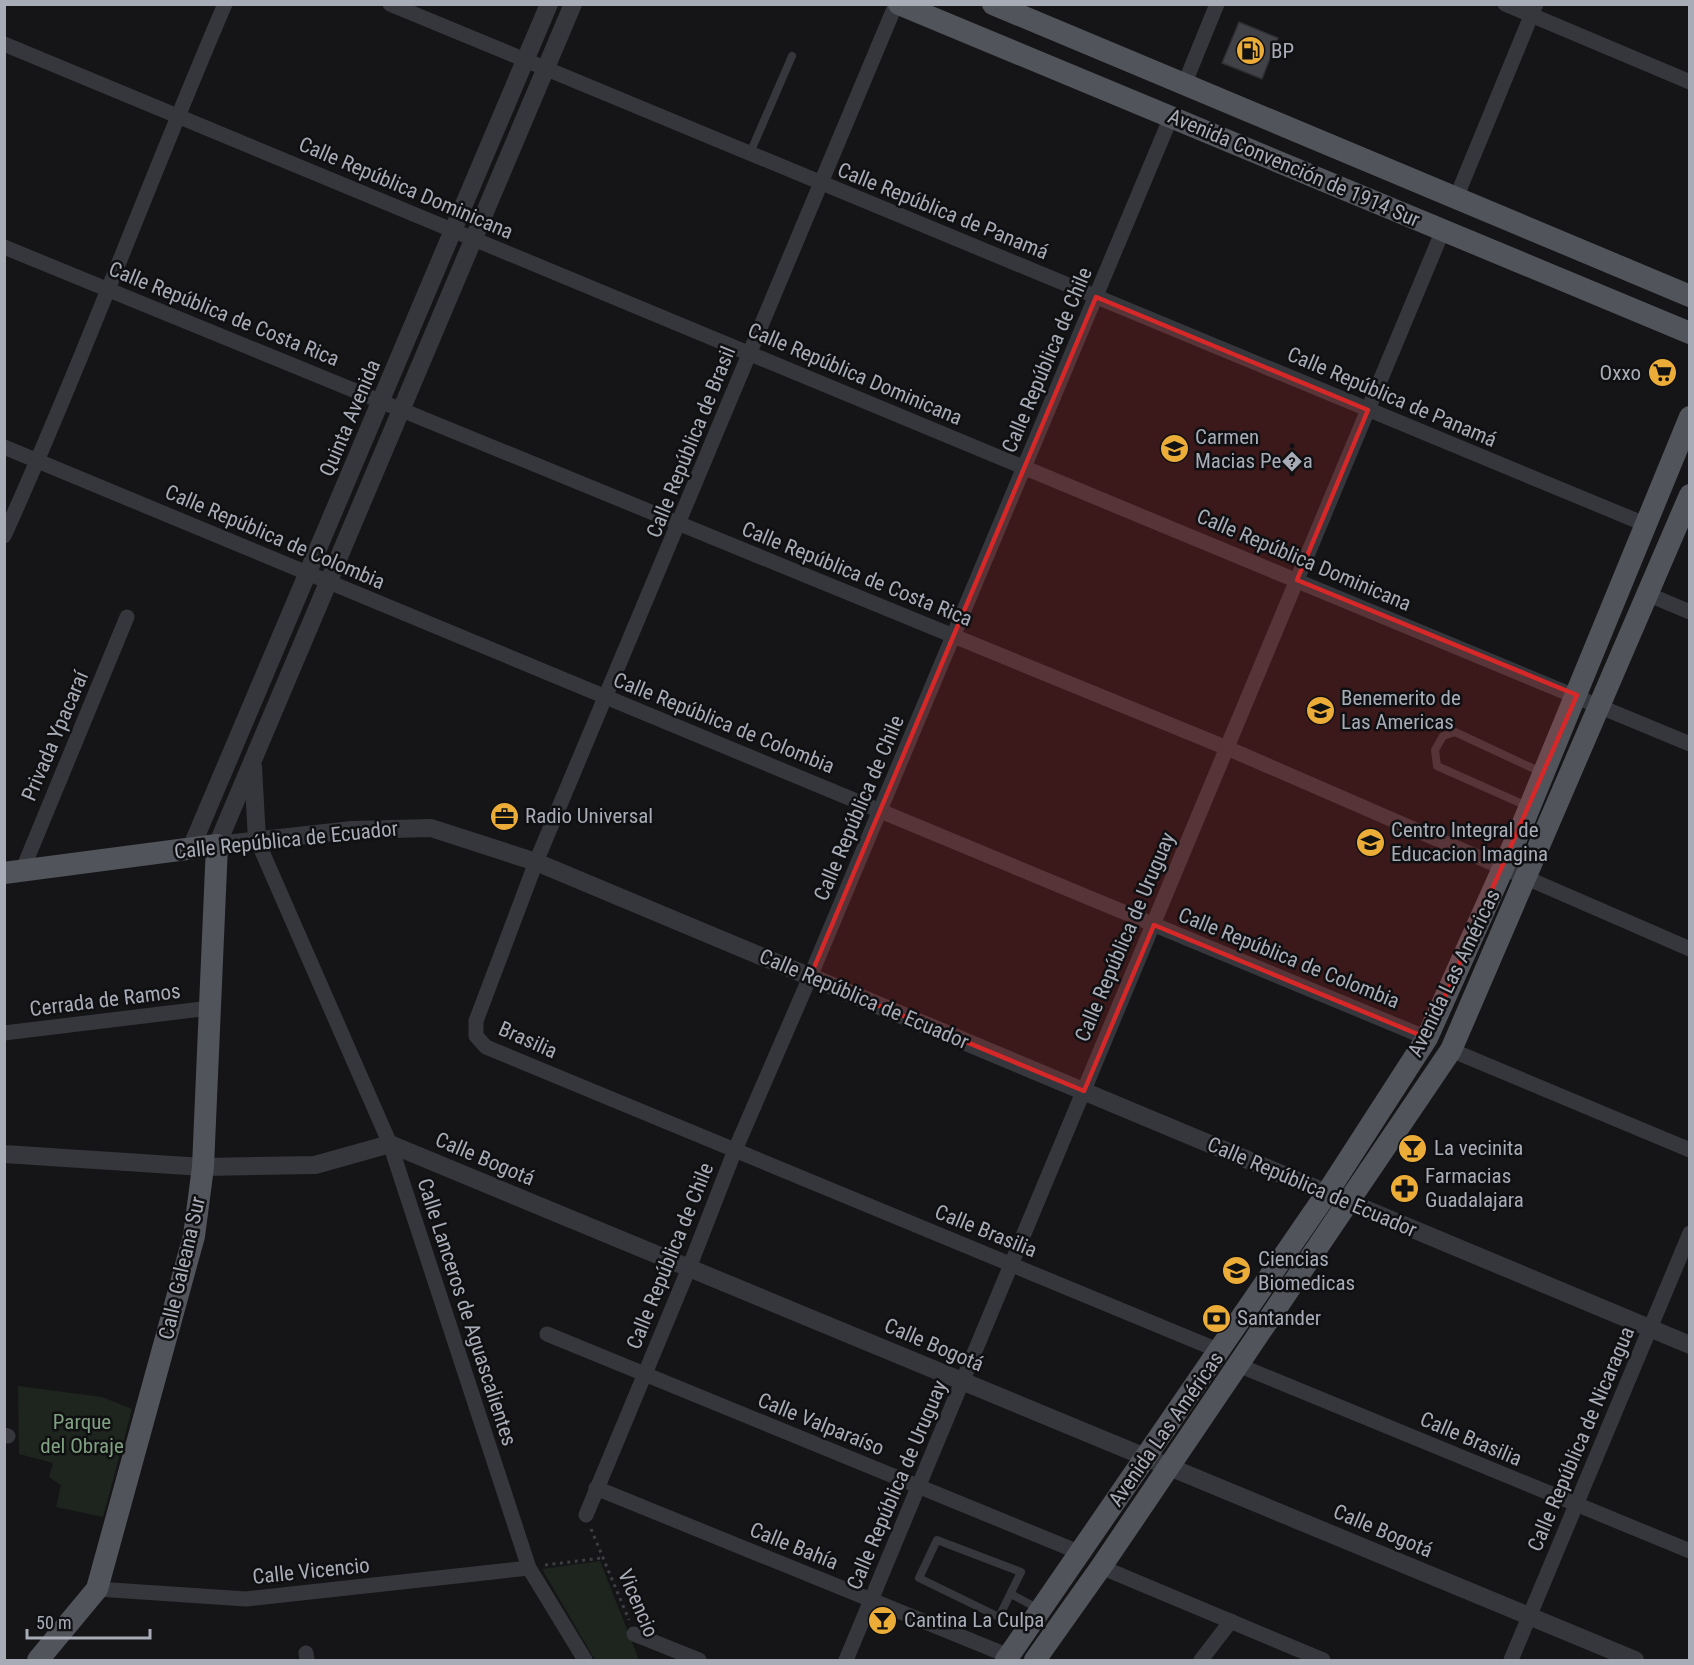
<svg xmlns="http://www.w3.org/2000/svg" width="1694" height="1665" viewBox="0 0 1694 1665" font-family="'Roboto Condensed',sans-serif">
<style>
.green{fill:#1d251e}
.building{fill:#414247;stroke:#2f2f33;stroke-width:1.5}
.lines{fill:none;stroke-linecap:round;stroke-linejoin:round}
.path{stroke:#3c3e43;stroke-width:3;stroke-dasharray:3 4.5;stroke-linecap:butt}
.service{stroke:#36373c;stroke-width:8}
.minor{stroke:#36373c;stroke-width:15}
.tertiary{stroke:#36373c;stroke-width:18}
.primary{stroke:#52545b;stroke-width:22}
.marked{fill:#d62828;fill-opacity:0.2;stroke:#d62828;stroke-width:4.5;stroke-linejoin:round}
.labels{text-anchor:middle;stroke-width:5;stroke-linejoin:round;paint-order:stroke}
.poi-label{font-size:21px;fill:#a7acb7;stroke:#101012;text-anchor:start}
.street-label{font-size:21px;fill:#a7acb7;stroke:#101012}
.park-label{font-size:21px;fill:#7fa181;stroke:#101012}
</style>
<rect width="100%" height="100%" fill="#151517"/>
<g class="green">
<path d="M18,1386L102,1397L132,1409L103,1517L56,1507L61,1485L49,1477L53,1463L19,1454Z"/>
<path d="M600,1561L639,1660H595L542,1569Z"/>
</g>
<path class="building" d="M1239,22L1278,38L1262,79L1222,63Z"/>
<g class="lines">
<g class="path">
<path d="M591,1529L629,1620"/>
<path d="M545,1565L602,1558"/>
</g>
<g class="service">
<path d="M750,153L792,56"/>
<path d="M1527,806L1437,766L1435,750L1443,736L1455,732L1543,773"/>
<path d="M937,1540L1021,1572L999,1617L919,1578Z"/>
<path d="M1011,1594L1037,1608"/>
</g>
<g class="minor">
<path d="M390,4L1647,525"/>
<path d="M896,4L536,862L476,1021V1036L486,1047L1220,1351"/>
<path d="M1505,4L1690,82"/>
<path d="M4,44L1690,744"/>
<path d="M1184,85L1217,4"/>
<path d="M1456,198L1536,4"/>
<path d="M4,247L1227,748L1690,949"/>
<path d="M4,447L1427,1038"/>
<path d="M4,536C83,361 149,181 225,4"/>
<path d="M1647,594L1690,612"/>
<path d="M257,840L390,1144L529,1568L585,1660"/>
<path d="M22,871L127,617"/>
<path d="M4,1033L210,1008"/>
<path d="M1451,1050L1690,1150"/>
<path d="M547,1334L1081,1553"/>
<path d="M1238,1365L1690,1551"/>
<path d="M4,1435L8,1436"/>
<path d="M596,1488L1009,1656"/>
<path d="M586,1515L689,1268L735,1150L810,977L1171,117"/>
<path d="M1101,1567L1323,1660"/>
<path d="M97,1589L246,1599L529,1568"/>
<path d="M634,1634L699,1660"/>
<path d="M306,1653L307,1660"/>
<path d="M846,1660L1443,230"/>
<path d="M1201,1660L1231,1621"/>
<path d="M1511,1660L1690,1233"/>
</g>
<g class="tertiary">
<path d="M573,4L217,845L352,830L431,828L536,862L1690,1345"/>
<path d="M253,767L257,840"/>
<path d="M191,848L549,4"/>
<path d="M4,1154L203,1167L315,1165L390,1144L1635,1660"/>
</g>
<g class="primary">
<path d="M899,4L1690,333"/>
<path d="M993,4L1690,296"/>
<path d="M4,873L217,845L203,1167L194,1236L97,1589L38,1660"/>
<path d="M1006,1660L1327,1193L1427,1038L1521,828L1690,417"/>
<path d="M1035,1660L1101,1567L1451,1050L1690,495"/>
</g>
</g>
<path class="marked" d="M1096,297L1368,410L1297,580L1577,695L1427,1038L1154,925L1084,1091L810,977Z"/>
<defs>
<symbol id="fuel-disc" viewBox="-11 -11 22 22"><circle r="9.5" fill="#ecad38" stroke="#101012"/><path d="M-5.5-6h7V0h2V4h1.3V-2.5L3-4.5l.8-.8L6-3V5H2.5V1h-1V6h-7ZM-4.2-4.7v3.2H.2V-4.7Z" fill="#111"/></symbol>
<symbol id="supermarket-disc" viewBox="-11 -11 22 22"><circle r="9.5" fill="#ecad38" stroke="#101012"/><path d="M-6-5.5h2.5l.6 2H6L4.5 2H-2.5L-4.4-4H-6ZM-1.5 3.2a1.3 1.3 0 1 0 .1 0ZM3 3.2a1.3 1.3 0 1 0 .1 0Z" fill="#111"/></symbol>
<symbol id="school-disc" viewBox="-11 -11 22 22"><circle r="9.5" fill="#ecad38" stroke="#101012"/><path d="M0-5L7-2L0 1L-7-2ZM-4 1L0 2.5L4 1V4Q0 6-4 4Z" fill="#111"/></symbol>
<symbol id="office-disc" viewBox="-11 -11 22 22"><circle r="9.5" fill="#ecad38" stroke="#101012"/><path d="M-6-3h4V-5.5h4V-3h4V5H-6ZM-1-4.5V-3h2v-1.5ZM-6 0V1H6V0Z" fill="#111"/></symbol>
<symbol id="bar-disc" viewBox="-11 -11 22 22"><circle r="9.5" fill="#ecad38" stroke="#101012"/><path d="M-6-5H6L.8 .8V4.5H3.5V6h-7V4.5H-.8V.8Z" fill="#111"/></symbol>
<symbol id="pharmacy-disc" viewBox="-11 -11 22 22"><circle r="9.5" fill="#ecad38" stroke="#101012"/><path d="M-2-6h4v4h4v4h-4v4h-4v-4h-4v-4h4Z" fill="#111"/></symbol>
<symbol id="university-disc" viewBox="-11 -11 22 22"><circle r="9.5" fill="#ecad38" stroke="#101012"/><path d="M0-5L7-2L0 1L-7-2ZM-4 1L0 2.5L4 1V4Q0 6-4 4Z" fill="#111"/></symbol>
<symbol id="bank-disc" viewBox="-11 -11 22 22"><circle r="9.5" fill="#ecad38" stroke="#101012"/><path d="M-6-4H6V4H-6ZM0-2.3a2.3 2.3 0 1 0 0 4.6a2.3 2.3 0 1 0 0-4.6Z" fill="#111"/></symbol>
</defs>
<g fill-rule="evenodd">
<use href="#fuel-disc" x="1234" y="34" width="33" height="33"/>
<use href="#supermarket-disc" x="1646" y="356" width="33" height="33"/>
<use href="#school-disc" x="1158" y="432" width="33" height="33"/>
<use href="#school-disc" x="1304" y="694" width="33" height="33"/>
<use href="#office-disc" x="488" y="800" width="33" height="33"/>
<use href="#school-disc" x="1354" y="826" width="33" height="33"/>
<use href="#bar-disc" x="1396" y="1132" width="33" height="33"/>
<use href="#pharmacy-disc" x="1388" y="1172" width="33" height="33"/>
<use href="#university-disc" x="1220" y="1254" width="33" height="33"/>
<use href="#bank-disc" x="1200" y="1302" width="33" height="33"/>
<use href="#bar-disc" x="866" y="1604" width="33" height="33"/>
</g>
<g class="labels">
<g class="poi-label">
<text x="1271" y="58">BP</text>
<text x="1641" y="380" text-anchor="end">Oxxo</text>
<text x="1195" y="444">Carmen<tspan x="1195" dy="24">Macias Pe�a</tspan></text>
<text x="1341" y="705">Benemerito de<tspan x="1341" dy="24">Las Americas</tspan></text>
<text x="525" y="823">Radio Universal</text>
<text x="1391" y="837">Centro Integral de<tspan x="1391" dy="24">Educacion Imagina</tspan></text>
<text x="1434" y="1155">La vecinita</text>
<text x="1425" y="1183">Farmacias<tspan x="1425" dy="24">Guadalajara</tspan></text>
<text x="1258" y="1266">Ciencias<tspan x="1258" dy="24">Biomedicas</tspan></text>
<text x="1237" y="1325">Santander</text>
<text x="904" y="1627">Cantina La Culpa</text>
</g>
<g class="street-label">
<text transform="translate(1294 168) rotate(23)" y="7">Avenida Convención de 1914 Sur</text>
<text transform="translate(406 188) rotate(23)" y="7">Calle República Dominicana</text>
<text transform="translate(943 211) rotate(22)" y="7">Calle República de Panamá</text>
<text transform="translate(224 314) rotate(22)" y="7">Calle República de Costa Rica</text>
<text transform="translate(1047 360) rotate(-67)" y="7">Calle República de Chile</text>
<text transform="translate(855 374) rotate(23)" y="7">Calle República Dominicana</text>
<text transform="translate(1392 397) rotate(23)" y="7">Calle República de Panamá</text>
<text transform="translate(350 418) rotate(-67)" y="7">Quinta Avenida</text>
<text transform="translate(691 442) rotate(-68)" y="7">Calle República de Brasil</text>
<text transform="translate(275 537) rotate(23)" y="7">Calle República de Colombia</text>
<text transform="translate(1304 560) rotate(23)" y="7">Calle República Dominicana</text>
<text transform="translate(857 574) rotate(22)" y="7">Calle República de Costa Rica</text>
<text transform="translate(724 723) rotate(22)" y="7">Calle República de Colombia</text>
<text transform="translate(55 736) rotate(-67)" y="7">Privada Ypacaraí</text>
<text transform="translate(859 808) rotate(-67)" y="7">Calle República de Chile</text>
<text transform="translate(286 840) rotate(-6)" y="7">Calle República de Ecuador</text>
<text transform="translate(1125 937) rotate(-67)" y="7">Calle República de Uruguay</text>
<text transform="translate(1289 958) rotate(22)" y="7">Calle República de Colombia</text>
<text transform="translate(1454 973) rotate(-64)" y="7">Avenida Las Américas</text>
<text transform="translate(864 999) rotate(23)" y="7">Calle República de Ecuador</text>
<text transform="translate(105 1000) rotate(-7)" y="7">Cerrada de Ramos</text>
<text transform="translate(528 1040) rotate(24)" y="7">Brasilia</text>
<text transform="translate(485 1159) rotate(23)" y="7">Calle Bogotá</text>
<text transform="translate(1312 1187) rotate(23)" y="7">Calle República de Ecuador</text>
<text transform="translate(986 1231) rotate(22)" y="7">Calle Brasilia</text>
<text transform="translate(670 1256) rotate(-68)" y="7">Calle República de Chile</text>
<text transform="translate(182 1268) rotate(-77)" y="7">Calle Galeana Sur</text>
<text transform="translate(467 1312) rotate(72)" y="7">Calle Lanceros de Aguascalientes</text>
<text transform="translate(934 1345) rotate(23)" y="7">Calle Bogotá</text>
<text transform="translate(821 1424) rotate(22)" y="7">Calle Valparaíso</text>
<text transform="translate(1166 1429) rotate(-55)" y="7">Avenida Las Américas</text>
<text transform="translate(1471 1439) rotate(23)" y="7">Calle Brasilia</text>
<text transform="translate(1581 1439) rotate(-67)" y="7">Calle República de Nicaragua</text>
<text transform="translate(897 1485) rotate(-67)" y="7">Calle República de Uruguay</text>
<text transform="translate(1383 1531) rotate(23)" y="7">Calle Bogotá</text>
<text transform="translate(794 1546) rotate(22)" y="7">Calle Bahía</text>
<text transform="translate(311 1571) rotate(-6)" y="7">Calle Vicencio</text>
<text transform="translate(638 1603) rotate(67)" y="7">Vicencio</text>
</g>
<g class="park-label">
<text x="82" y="1429">Parque<tspan x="82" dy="24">del Obraje</tspan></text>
</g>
</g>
<rect width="1694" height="1665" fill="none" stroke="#a7acb7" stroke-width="12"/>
<path d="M27 1629v9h123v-9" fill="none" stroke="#a7acb7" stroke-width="3"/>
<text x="36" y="1629" font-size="18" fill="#a7acb7" stroke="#101012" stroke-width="4.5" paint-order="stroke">50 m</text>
</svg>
